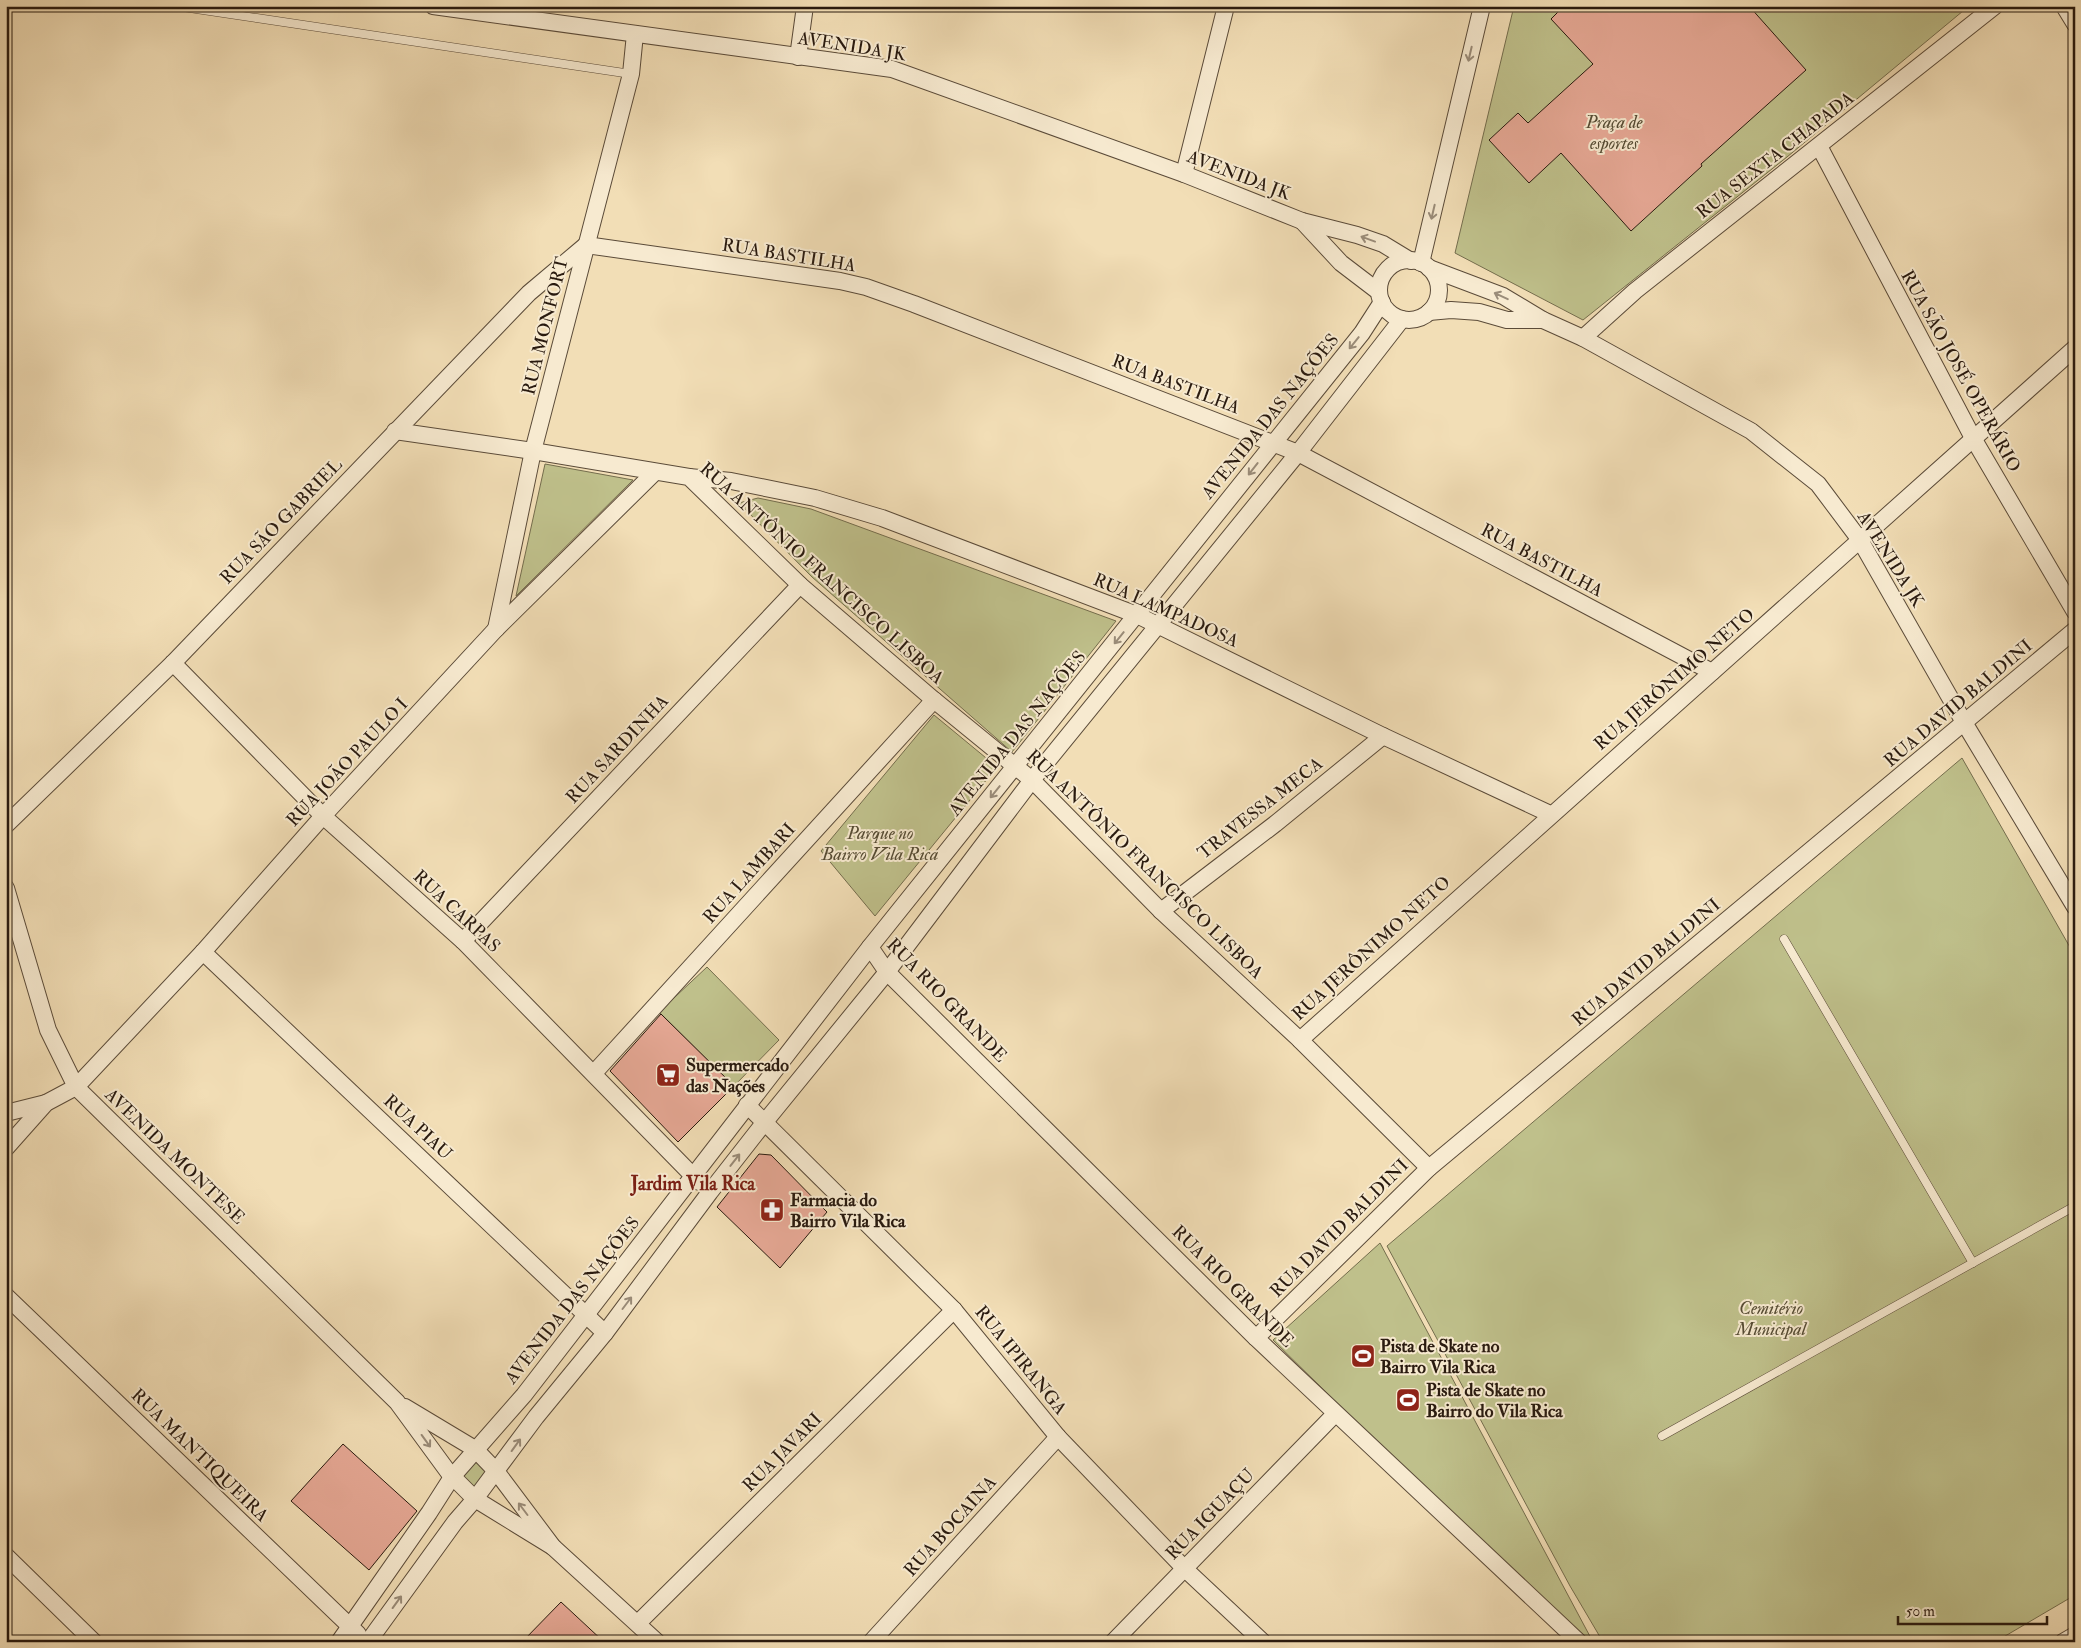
<svg xmlns="http://www.w3.org/2000/svg" width="2081" height="1648" viewBox="0 0 2081 1648" font-family="'IM FELL Double Pica',serif">
<style>
.green{fill:#bfc08b;stroke:#746d4d}
.building{fill:#e6a895;stroke:#291a0f}
.lines{fill:none;stroke-linecap:round;stroke-linejoin:round}
.lane-casing{stroke:#5b4b39;stroke-width:9}
.street-casing{stroke:#5b4b39;stroke-width:18}
.lane{stroke:#f7ead0;stroke-width:8}
.street{stroke:#f7ead0;stroke-width:16}
.oneway{stroke:#9a8c79}
.labels{text-anchor:middle;stroke-width:4;stroke-linejoin:round;paint-order:stroke}
.street-label{font-size:18px;fill:#291a0f;stroke:#f7ead0}
.park-label{font-size:18px;font-style:italic;fill:#564c34;stroke:#f7ead0}
.poi-label{font-size:18px;font-weight:bold;fill:#291a0f;stroke:#f7ead0;text-anchor:start}
.neighbourhood-label{font-size:19px;font-weight:bold;fill:#7a1f14;stroke:#f7ead0}
</style>
<rect width="100%" height="100%" fill="#f2deb6"/>
<filter id="stains"><feTurbulence type="fractalNoise" baseFrequency=".004" numOctaves="4"/><feColorMatrix values="0 0 0 0 .2 0 0 0 0 .09 0 0 0 0 .02 0 0 0 .5 -.17"/></filter>
<radialGradient id="worn" r=".72"><stop offset=".6" stop-color="#630" stop-opacity="0"/><stop offset="1" stop-color="#630" stop-opacity=".3"/></radialGradient>
<g class="green">
<path d="M1514,6H1969L1787,157L1583,320L1455,253Z"/>
<path d="M545,464L633,480L516,596Z"/>
<path d="M758,498L811,509L1116,621L1012,752L812,577L739,503Z"/>
<path d="M934,715L997,767L875,916L821,851Z"/>
<path d="M1962,758L2075,956V1595L1995,1642H1603L1570,1586L1387,1246Z"/>
<path d="M707,967L779,1040L734,1086L659,1012Z"/>
<path d="M1380,1243L1593,1642H1580L1273,1340Z"/>
<path d="M471,1460L488,1466L482,1487H468L461,1470Z"/>
</g>
<g class="building">
<path d="M1564,6H1749L1806,70L1701,164L1702,166L1631,231L1561,153L1529,183L1489,140L1518,113L1528,123L1593,64L1551,19Z"/>
<path d="M661,1014L734,1086L678,1142L610,1071Z"/>
<path d="M759,1154L771,1155L827,1212L780,1268L717,1207Z"/>
<path d="M343,1444L417,1511L369,1570L291,1501Z"/>
<path d="M561,1602L604,1642H522Z"/>
</g>
<g class="lines">
<defs>
<g id="lane">
<path d="M176,6L631,74"/>
<path d="M1784,939L1973,1263"/>
<path d="M1662,1436L2075,1206"/>
</g>
<g id="street">
<path d="M433,6L892,69L1184,174L1302,221L1357,235L1383,244L1411,261"/>
<path d="M2064,6L2075,24"/>
<path d="M798,57L805,6"/>
<path d="M1819,146L1973,438L2075,612"/>
<path d="M1184,174L1226,6"/>
<path d="M1302,221L1341,263L1379,292"/>
<circle cx="1409" cy="290" r="30"/>
<path d="M1421,263L1482,6"/>
<path d="M1429,268L1503,296L1543,320L1583,338L1751,431L1818,484L1860,540L1965,724L2075,907"/>
<path d="M1429,312L1451,310L1479,312L1507,320H1543"/>
<path d="M1583,338L1635,291L1995,6"/>
<path d="M395,431L533,451L689,477L800,585L934,700L1032,780L1161,911L1300,1040L1429,1168"/>
<path d="M689,477L731,481L815,498L882,518L1137,615L1383,736L1550,814"/>
<path d="M496,629L533,451L631,74L635,34"/>
<path d="M173,663L323,816L463,941L699,1182"/>
<path d="M6,825L173,663L529,293L586,245L840,281L866,287L914,304L1298,453L1712,672"/>
<path d="M6,888L48,1030L76,1087L397,1402L449,1473L475,1499L553,1547"/>
<path d="M1161,911L1275,824L1383,736"/>
<path d="M463,941L800,585"/>
<path d="M870,947L887,972L1256,1338L1579,1642"/>
<path d="M203,952L605,1333"/>
<path d="M1300,1040L2075,348"/>
<path d="M594,1073L934,700"/>
<path d="M747,1105L954,1310L1058,1437L1185,1569L1263,1642"/>
<path d="M6,1113L46,1103"/>
<path d="M6,1148L46,1103L76,1087L203,952L323,816L496,629L655,472"/>
<path d="M6,1296L358,1634"/>
<path d="M1256,1338L1429,1168L2075,630"/>
<path d="M405,1407L475,1449L496,1471L553,1547L657,1642"/>
<path d="M6,1556L94,1642"/>
<path d="M638,1623L954,1310"/>
<path d="M339,1642L429,1513L452,1477L524,1395L870,947L1362,333L1382,302"/>
<path d="M368,1642L455,1522L475,1499L536,1417L605,1333L710,1192L764,1123L887,972L1032,780L1298,453L1402,319"/>
<path d="M871,1642L1058,1437"/>
<path d="M1113,1642L1335,1414"/>
<path d="M2063,1642L2075,1635"/>
</g>
</defs>
<use href="#lane" class="lane-casing"/>
<use href="#street" class="street-casing"/>
<use href="#lane" class="lane"/>
<use href="#street" class="street"/>
</g>
<defs><path id="oneway-shaft" d="M-6 0H5M1.5-3L5.5 0L1.5 3" fill="none" stroke-width="1.6" stroke-linecap="round" stroke-linejoin="round" transform="scale(1.25)"/></defs>
<g class="oneway">
<use href="#oneway-shaft" transform="translate(1470 54) rotate(103)"/>
<use href="#oneway-shaft" transform="translate(1433 212) rotate(103)"/>
<use href="#oneway-shaft" transform="translate(1368 239) rotate(-160)"/>
<use href="#oneway-shaft" transform="translate(1501 296) rotate(-155)"/>
<use href="#oneway-shaft" transform="translate(1354 343) rotate(129)"/>
<use href="#oneway-shaft" transform="translate(1253 469) rotate(128)"/>
<use href="#oneway-shaft" transform="translate(1119 638) rotate(129)"/>
<use href="#oneway-shaft" transform="translate(995 792) rotate(129)"/>
<use href="#oneway-shaft" transform="translate(735 1160) rotate(-52)"/>
<use href="#oneway-shaft" transform="translate(627 1303) rotate(-53)"/>
<use href="#oneway-shaft" transform="translate(426 1441) rotate(54)"/>
<use href="#oneway-shaft" transform="translate(516 1445) rotate(-54)"/>
<use href="#oneway-shaft" transform="translate(523 1509) rotate(-127)"/>
<use href="#oneway-shaft" transform="translate(397 1602) rotate(-54)"/>
</g>
<defs>
<symbol id="supermarket-square" viewBox="-11 -11 22 22"><rect x="-9" y="-9" width="18" height="18" rx="4" fill="#8f2418" stroke="#f7ead0"/><path d="M-6-5.5h2.5l.6 2H6L4.5 2H-2.5L-4.4-4H-6ZM-1.5 3.2a1.3 1.3 0 1 0 .1 0ZM3 3.2a1.3 1.3 0 1 0 .1 0Z" fill="#fff"/></symbol>
<symbol id="pharmacy-square" viewBox="-11 -11 22 22"><rect x="-9" y="-9" width="18" height="18" rx="4" fill="#8f2418" stroke="#f7ead0"/><path d="M-2-6h4v4h4v4h-4v4h-4v-4h-4v-4h4Z" fill="#fff"/></symbol>
<symbol id="stadium-square" viewBox="-11 -11 22 22"><rect x="-9" y="-9" width="18" height="18" rx="4" fill="#8f2418" stroke="#f7ead0"/><path d="M0-5a6.5 5 0 1 0 0 10a6.5 5 0 1 0 0-10ZM-3.5-1.8h7v3.6h-7Z" fill="#fff"/></symbol>
</defs>
<g fill-rule="evenodd">
<use href="#supermarket-square" x="654" y="1061" width="28" height="28"/>
<use href="#pharmacy-square" x="758" y="1196" width="28" height="28"/>
<use href="#stadium-square" x="1349" y="1342" width="28" height="28"/>
<use href="#stadium-square" x="1394" y="1386" width="28" height="28"/>
</g>
<g class="labels">
<g class="street-label">
<text transform="translate(852 46) rotate(9)" y="6">AVENIDA JK</text>
<text transform="translate(1775 155) rotate(-38)" y="6">RUA SEXTA CHAPADA</text>
<text transform="translate(1239 175) rotate(21)" y="6">AVENIDA JK</text>
<text transform="translate(789 255) rotate(9)" y="6">RUA BASTILHA</text>
<text transform="translate(545 326) rotate(-76)" y="6">RUA MONFORT</text>
<text transform="translate(1961 371) rotate(61)" y="6">RUA SÃO JOSÉ OPERÁRIO</text>
<text transform="translate(1176 384) rotate(21)" y="6">RUA BASTILHA</text>
<text transform="translate(1270 416) rotate(-51)" y="6">AVENIDA DAS NAÇÕES</text>
<text transform="translate(281 521) rotate(-46)" y="6">RUA SÃO GABRIEL</text>
<text transform="translate(1891 559) rotate(58)" y="6">AVENIDA JK</text>
<text transform="translate(1542 560) rotate(28)" y="6">RUA BASTILHA</text>
<text transform="translate(822 573) rotate(42)" y="6">RUA ANTÔNIO FRANCISCO LISBOA</text>
<text transform="translate(1166 610) rotate(24)" y="6">RUA LAMPADOSA</text>
<text transform="translate(1674 679) rotate(-41)" y="6">RUA JERÔNIMO NETO</text>
<text transform="translate(1958 703) rotate(-40)" y="6">RUA DAVID BALDINI</text>
<text transform="translate(1017 733) rotate(-51)" y="6">AVENIDA DAS NAÇÕES</text>
<text transform="translate(617 749) rotate(-47)" y="6">RUA SARDINHA</text>
<text transform="translate(347 762) rotate(-47)" y="6">RUA JOÃO PAULO I</text>
<text transform="translate(1260 808) rotate(-38)" y="6">TRAVESSA MECA</text>
<text transform="translate(1145 864) rotate(44)" y="6">RUA ANTÔNIO FRANCISCO LISBOA</text>
<text transform="translate(749 873) rotate(-48)" y="6">RUA LAMBARI</text>
<text transform="translate(457 911) rotate(43)" y="6">RUA CARPAS</text>
<text transform="translate(1371 948) rotate(-42)" y="6">RUA JERÔNIMO NETO</text>
<text transform="translate(1646 962) rotate(-40)" y="6">RUA DAVID BALDINI</text>
<text transform="translate(947 1000) rotate(46)" y="6">RUA RIO GRANDE</text>
<text transform="translate(418 1127) rotate(43)" y="6">RUA PIAU</text>
<text transform="translate(175 1156) rotate(44)" y="6">AVENIDA MONTESE</text>
<text transform="translate(1339 1228) rotate(-45)" y="6">RUA DAVID BALDINI</text>
<text transform="translate(1233 1286) rotate(45)" y="6">RUA RIO GRANDE</text>
<text transform="translate(572 1300) rotate(-52)" y="6">AVENIDA DAS NAÇÕES</text>
<text transform="translate(1021 1360) rotate(51)" y="6">RUA IPIRANGA</text>
<text transform="translate(782 1452) rotate(-45)" y="6">RUA JAVARI</text>
<text transform="translate(200 1455) rotate(44)" y="6">RUA MANTIQUEIRA</text>
<text transform="translate(1210 1514) rotate(-46)" y="6">RUA IGUAÇU</text>
<text transform="translate(950 1526) rotate(-48)" y="6">RUA BOCAINA</text>
</g>
<g class="park-label">
<text x="1614" y="128">Praça de<tspan x="1614" dy="21">esportes</tspan></text>
<text x="880" y="839">Parque no<tspan x="880" dy="21">Bairro Vila Rica</tspan></text>
<text x="1771" y="1314">Cemitério<tspan x="1771" dy="21">Municipal</tspan></text>
</g>
<g class="poi-label">
<text x="686" y="1071">Supermercado<tspan x="686" dy="21">das Nações</tspan></text>
<text x="790" y="1206">Farmacia do<tspan x="790" dy="21">Bairro Vila Rica</tspan></text>
<text x="1380" y="1352">Pista de Skate no<tspan x="1380" dy="21">Bairro Vila Rica</tspan></text>
<text x="1426" y="1396">Pista de Skate no<tspan x="1426" dy="21">Bairro do Vila Rica</tspan></text>
</g>
<g class="neighbourhood-label">
<text x="693" y="1190">Jardim Vila Rica</text>
</g>
</g>
<rect width="2081" height="1648" fill="none" stroke="#f2deb6" stroke-width="25"/>
<rect x="8" y="8" width="2066" height="1633" fill="none" stroke="#291a0f" stroke-width="2.5"/>
<rect x="12" y="12" width="2056" height="1623" fill="none" stroke="#291a0f"/>
<path d="M1898 1616v8h149v-8" fill="none" stroke="#291a0f" stroke-width="2.5"/>
<text x="1906" y="1616" font-size="15" fill="#291a0f" stroke="#f7ead0" stroke-width="4" paint-order="stroke">50 m</text>
<rect width="100%" height="100%" filter="url(#stains)"/>
<rect width="100%" height="100%" fill="url(#worn)"/>
</svg>
